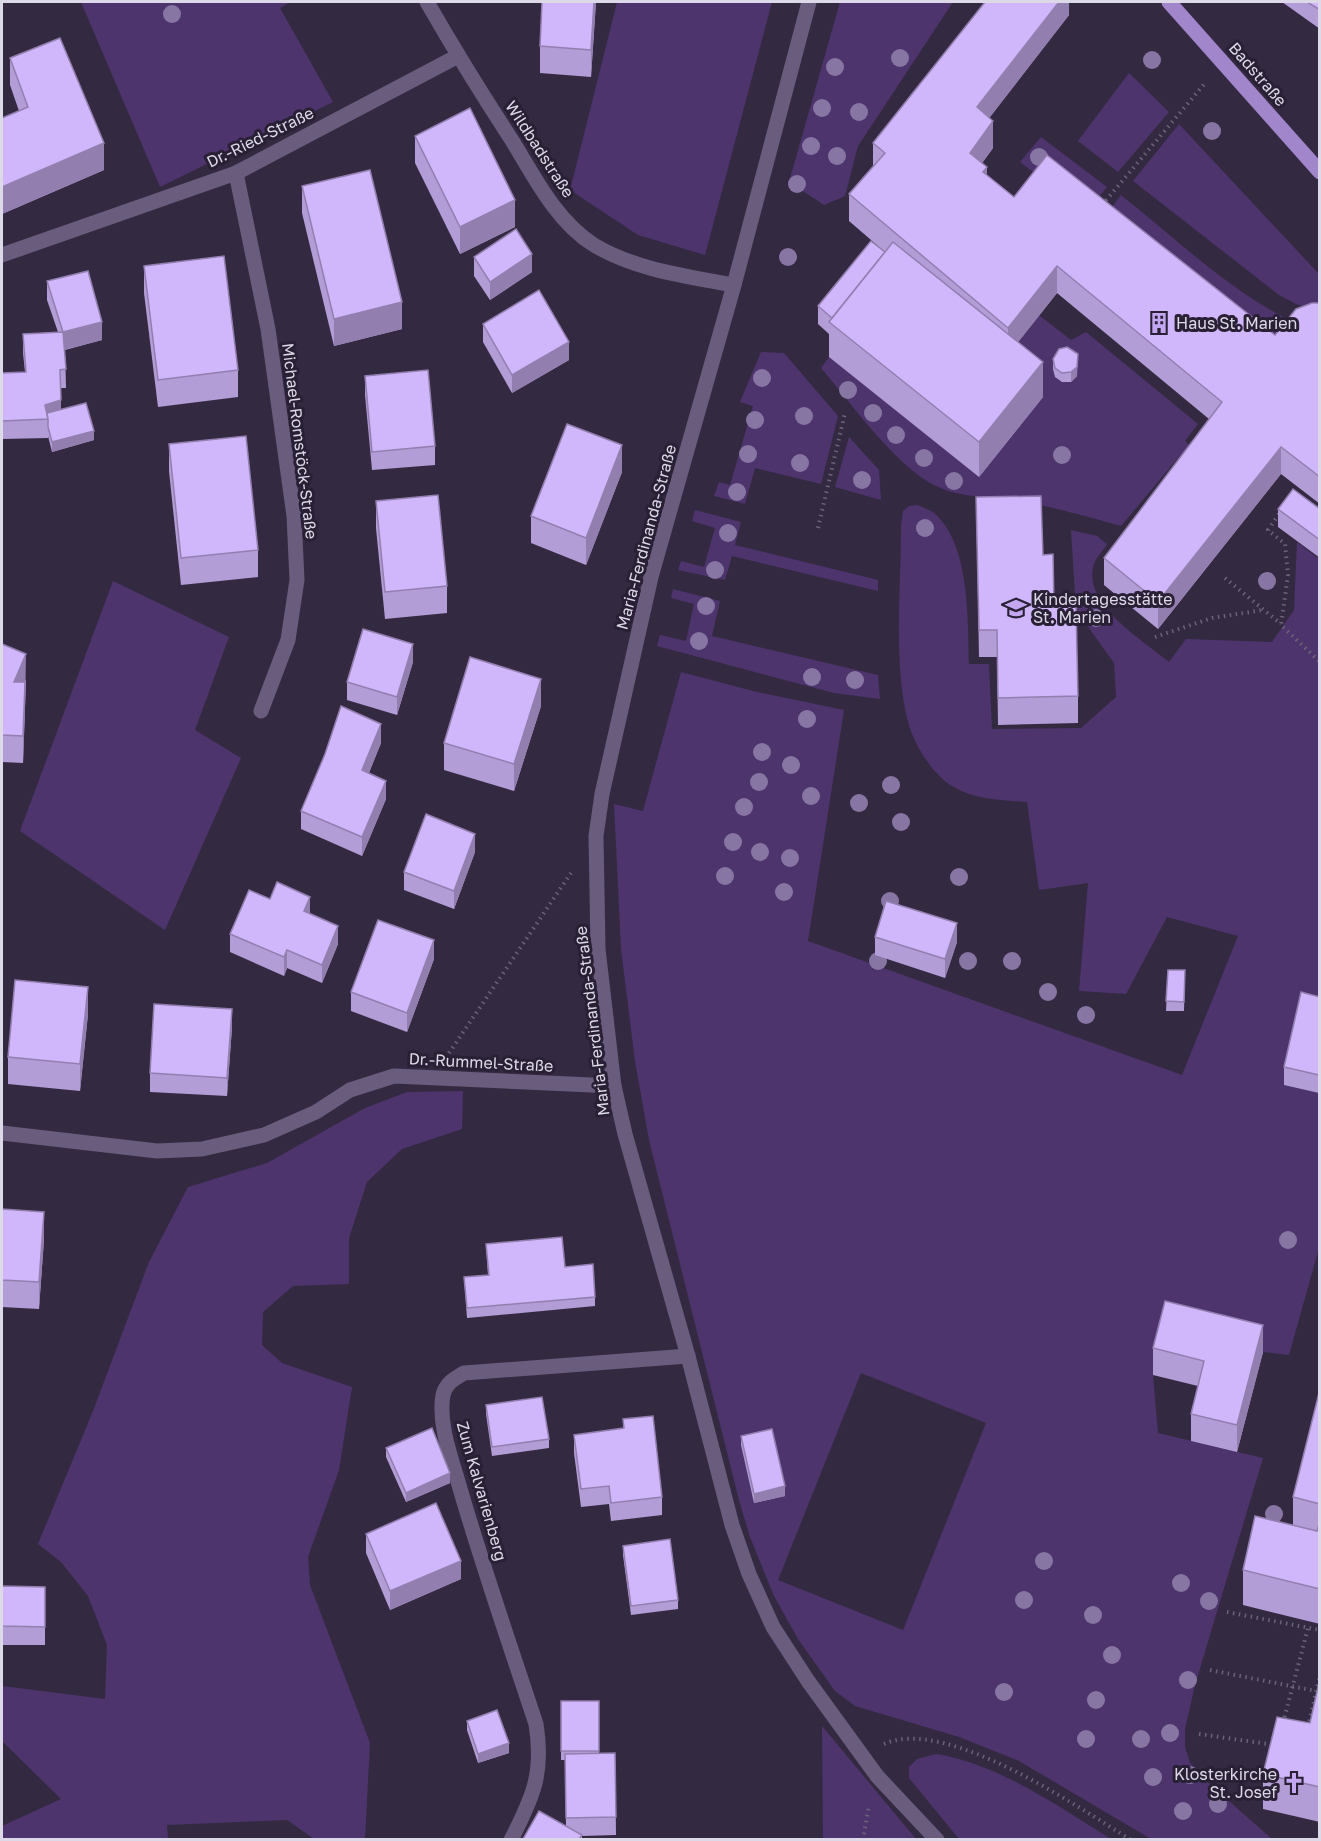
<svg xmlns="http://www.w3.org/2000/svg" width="1321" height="1841" viewBox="0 0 1321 1841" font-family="'Golos Text',sans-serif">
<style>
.green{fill:#4d346d;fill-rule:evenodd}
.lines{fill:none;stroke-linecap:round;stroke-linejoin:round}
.path{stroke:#6b6378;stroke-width:4;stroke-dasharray:1.5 4.5;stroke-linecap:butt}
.minor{stroke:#695c7d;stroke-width:15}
.major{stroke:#a286cb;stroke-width:15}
.tree{fill:#8776a3}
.wall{fill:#b39dd7}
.shaded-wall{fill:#927faf}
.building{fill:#d0b6fa;stroke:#927faf;stroke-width:1.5}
.labels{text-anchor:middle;stroke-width:6;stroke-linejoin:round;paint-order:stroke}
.street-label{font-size:16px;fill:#ded9e8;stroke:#292036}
.poi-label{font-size:16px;fill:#ded9e8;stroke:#292036;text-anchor:start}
</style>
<rect width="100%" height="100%" fill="#332a41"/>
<g class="green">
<path d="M81,2H290L280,8L333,102L160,187Z"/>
<path d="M617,2H772L705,255L638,235L570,190Z"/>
<path d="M840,2H953L858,146L845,196L824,205L789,182Z"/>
<path d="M1129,73L1169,112L1118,172L1078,141Z"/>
<path d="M1179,124L1319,274V311L1296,304L1279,295L1133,181Z"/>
<path d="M1041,137L1107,187L1086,212L1020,162Z"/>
<path d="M1121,195C1179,241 1243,304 1312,330L1275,362L1100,223Z"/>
<path d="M1039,315L1071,340L1086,332L1198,424L1185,441L1189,445L1121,526C1085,516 1050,506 1013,500C988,496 960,498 936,486C896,467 851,403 821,368L829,357L1009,355Z"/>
<path d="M761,352L784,353L838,416L821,484L755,468L745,504L714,496L719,482L730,485L753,406L740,402Z"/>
<path d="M849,437L879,470L881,500L835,487Z"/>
<path d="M917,505C922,507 930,510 934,513C970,543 968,621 969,664H989L992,729L1081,728L1116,697L1114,663L1076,610L1071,530L1097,536L1107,544C1104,550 1096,557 1094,564C1081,604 1143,640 1169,662L1186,639L1272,642L1294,610L1297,542L1319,559V1248L1289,1355L1263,1352L1165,1328L1153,1375L1158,1433L1263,1458L1195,1685L1185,1729V1747L1190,1763L1204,1779L1272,1839H1151L1019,1761L959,1737L855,1706L835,1691L798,1639L774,1596L750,1537L739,1500L649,1140L635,1061L621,949L614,804L643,811L681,672L757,692L844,710L808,941L1182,1075L1238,936L1167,917L1126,994L1079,991L1088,883L1039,890L1027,802C1001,800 975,800 952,786C932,774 914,744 908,722C893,664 901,586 901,526L903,511L909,506ZM861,1373L986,1423L903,1630L778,1580Z"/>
<path d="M695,510L741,522L735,545L878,580V591L732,556L725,580L678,570L681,561L704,567L715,528L692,521Z"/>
<path d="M113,581L229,637L195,730L241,758L165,930L20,831Z"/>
<path d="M673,589L720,601L712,636L878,675L880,699L834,693L657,646L660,635L686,641L694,604L671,598Z"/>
<path d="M463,1091L462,1129L402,1149L367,1182L349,1238V1284L293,1286L263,1312L262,1345L282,1363L352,1387L339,1470L308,1557L310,1585L370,1743L365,1839H314L287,1820L167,1825L168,1839H2V1826L61,1799L2,1741V1686L105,1699L107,1645L88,1596L61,1562L38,1544L93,1411L149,1262L188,1187L267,1163L365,1108L407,1092Z"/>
<path d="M822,1726L916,1839H823Z"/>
<path d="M936,1754C999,1764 1057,1806 1111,1839H959L909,1778V1767L917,1759Z"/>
</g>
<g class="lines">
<g class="path">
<path d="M1102,205L1206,82"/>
<path d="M1279,514L1268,530L1285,544L1288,575L1281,625L1320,662"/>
<path d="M818,528L845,413"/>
<path d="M1225,578L1281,624"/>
<path d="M1155,637L1212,618L1263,610"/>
<path d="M449,1053L571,873"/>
<path d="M1227,1612L1320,1630"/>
<path d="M1210,1670L1316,1691"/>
<path d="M1283,1723L1308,1628"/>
<path d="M1308,1727L1320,1675"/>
<path d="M1199,1734L1275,1745"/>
<path d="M884,1744C946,1716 1078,1807 1131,1840"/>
<path d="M863,1840L869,1805"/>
</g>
<g class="minor">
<path d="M427,2C454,49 483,96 513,142C535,178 557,222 594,245C636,270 686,276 734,285"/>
<path d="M809,2L734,285L651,577L602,794L596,836L598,949L614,1086L625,1134L688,1356L732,1525L749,1574L773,1627L808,1681L877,1776L937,1840"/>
<path d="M236,173L268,329L294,516L297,580L288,640L261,711"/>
<path d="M2,255L236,173L458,56"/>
<path d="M2,1133L157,1151L202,1149L264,1135L316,1112L350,1090L394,1076L614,1086"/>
<path d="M511,1840C533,1797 544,1773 536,1724C510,1645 482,1565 459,1485C451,1457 438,1424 443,1395C446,1383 454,1379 464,1373L688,1356"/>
</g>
<path class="major" d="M1169,2L1320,172"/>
</g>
<g class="tree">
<circle cx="172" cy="14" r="9"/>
<circle cx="900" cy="58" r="9"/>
<circle cx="1152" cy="60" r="9"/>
<circle cx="835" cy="67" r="9"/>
<circle cx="822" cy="108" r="9"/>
<circle cx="859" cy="112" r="9"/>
<circle cx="1212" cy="131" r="9"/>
<circle cx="811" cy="146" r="9"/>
<circle cx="837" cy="156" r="9"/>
<circle cx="1039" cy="157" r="9"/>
<circle cx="797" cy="184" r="9"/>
<circle cx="788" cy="257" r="9"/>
<circle cx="762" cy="378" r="9"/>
<circle cx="848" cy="390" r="9"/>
<circle cx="873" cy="413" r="9"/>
<circle cx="804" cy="416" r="9"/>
<circle cx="755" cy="420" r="9"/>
<circle cx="896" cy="435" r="9"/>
<circle cx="748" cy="454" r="9"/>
<circle cx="1062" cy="455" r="9"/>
<circle cx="924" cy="458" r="9"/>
<circle cx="800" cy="463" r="9"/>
<circle cx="862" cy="480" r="9"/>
<circle cx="954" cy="481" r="9"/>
<circle cx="737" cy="492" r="9"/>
<circle cx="925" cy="528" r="9"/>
<circle cx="728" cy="533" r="9"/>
<circle cx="715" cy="570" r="9"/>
<circle cx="1267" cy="581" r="9"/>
<circle cx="706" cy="606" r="9"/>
<circle cx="1096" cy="618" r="9"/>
<circle cx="699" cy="641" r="9"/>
<circle cx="812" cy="677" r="9"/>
<circle cx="855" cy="680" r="9"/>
<circle cx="807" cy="719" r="9"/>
<circle cx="762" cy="752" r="9"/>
<circle cx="791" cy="765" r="9"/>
<circle cx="759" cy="782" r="9"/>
<circle cx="891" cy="785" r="9"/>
<circle cx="811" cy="796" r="9"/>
<circle cx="859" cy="803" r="9"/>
<circle cx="744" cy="807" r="9"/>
<circle cx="901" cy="822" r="9"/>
<circle cx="733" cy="842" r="9"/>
<circle cx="760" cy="852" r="9"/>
<circle cx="790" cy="858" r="9"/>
<circle cx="725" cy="876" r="9"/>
<circle cx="959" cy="877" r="9"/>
<circle cx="784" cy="892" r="9"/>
<circle cx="890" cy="901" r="9"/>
<circle cx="878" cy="961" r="9"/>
<circle cx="968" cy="961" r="9"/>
<circle cx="1012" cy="961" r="9"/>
<circle cx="1048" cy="992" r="9"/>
<circle cx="1086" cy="1015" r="9"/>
<circle cx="1288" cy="1240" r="9"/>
<circle cx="1274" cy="1514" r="9"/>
<circle cx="1044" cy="1561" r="9"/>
<circle cx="1181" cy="1583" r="9"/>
<circle cx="1024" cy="1600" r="9"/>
<circle cx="1209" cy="1601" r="9"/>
<circle cx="1093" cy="1615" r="9"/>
<circle cx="1112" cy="1655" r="9"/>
<circle cx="1188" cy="1680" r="9"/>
<circle cx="1004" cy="1692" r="9"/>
<circle cx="1096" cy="1700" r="9"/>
<circle cx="1170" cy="1733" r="9"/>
<circle cx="1086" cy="1739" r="9"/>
<circle cx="1141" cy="1739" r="9"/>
<circle cx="1190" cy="1775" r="9"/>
<circle cx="1153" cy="1777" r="9"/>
<circle cx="1218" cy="1804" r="9"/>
<circle cx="1183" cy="1811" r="9"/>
</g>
<g class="wall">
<path d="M596,2L591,77L540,73V46Z"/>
<path d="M1069,2V15L989,118L993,148L982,163L987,175L1014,197L1275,335L1320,303V504L1281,474L1158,629L1104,585V558L1209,419L1057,293L1018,342L1043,397L979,477L829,357V334L818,324V306L885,252L849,221V194L873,166V143Z"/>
<path d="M1282,2H1320V29Z"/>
<path d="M10,58L104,170L2,214V118L19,111L10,85Z"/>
<path d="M415,136L515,227L460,254L415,163Z"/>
<path d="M302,186L402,329L334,346L302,213Z"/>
<path d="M474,257L532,272L490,300L474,276Z"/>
<path d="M144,266L238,370V397L158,407L144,293Z"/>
<path d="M47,281L102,340L65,350L66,388H61V409L94,440L52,452L48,436V438L2,439V373L25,372L23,353V334L58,332L47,300Z"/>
<path d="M483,324L569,360L512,393L483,342Z"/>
<path d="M1078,354L1077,376L1071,382H1062L1055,377L1053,369V359Z"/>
<path d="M365,376L435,446V465L372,470L365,395Z"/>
<path d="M169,444L258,550V577L181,585L169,471Z"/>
<path d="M622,472L586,565L531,543V516Z"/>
<path d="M976,497L1043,555L1054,607L1078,696V723L998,725L997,657H979Z"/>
<path d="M376,501L447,586V613L385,619L376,528Z"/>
<path d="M1278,509H1320V558L1278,527Z"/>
<path d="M2,644L26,681L23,763L2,762Z"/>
<path d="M413,662L397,715L347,700V682Z"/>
<path d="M541,706L514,791L444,770V743Z"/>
<path d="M381,743L369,773L386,799L362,856L301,829V811Z"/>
<path d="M475,852L454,909L404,890V872Z"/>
<path d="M270,899L310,913L338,944L322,983L287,968L284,976L230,952V934Z"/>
<path d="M875,937L957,942L945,978L875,955Z"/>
<path d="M434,959L407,1032L351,1011V992Z"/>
<path d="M1168,970H1185L1184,1011H1166Z"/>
<path d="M1320,997V1091L1319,1093L1284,1085V1067Z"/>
<path d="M88,1014L80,1091L8,1084V1057Z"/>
<path d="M232,1027L227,1096L150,1092V1073Z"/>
<path d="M2,1209L44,1239L39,1309L2,1307Z"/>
<path d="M486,1244L565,1267L595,1297V1306L467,1318L464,1277L488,1275Z"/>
<path d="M1153,1348L1263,1352L1237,1452L1191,1441V1414L1198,1386L1153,1375Z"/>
<path d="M1320,1389V1624L1243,1605V1570L1293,1525V1497Z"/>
<path d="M486,1405L549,1439V1448L492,1456L486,1414Z"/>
<path d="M623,1419L662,1497V1515L611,1521L609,1504L581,1507L574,1453V1435L623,1429Z"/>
<path d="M741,1436L785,1496L754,1503L741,1445Z"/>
<path d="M386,1448L450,1483L406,1502L386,1457Z"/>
<path d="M366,1534L461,1579L390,1610L366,1553Z"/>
<path d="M623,1546L678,1600V1609L631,1615L623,1555Z"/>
<path d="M2,1586L45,1587V1645H2Z"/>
<path d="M1320,1678V1822L1263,1809V1774L1310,1723Z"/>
<path d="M561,1701H599V1753H615L616,1835L582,1836V1839L566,1826L565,1760H561Z"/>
<path d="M467,1721L509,1753L478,1763L467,1730Z"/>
</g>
<g class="shaded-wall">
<path d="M594,2H596L591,77V50Z"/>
<path d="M1059,2H1069V15L977,134V107Z"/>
<path d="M993,121V148L970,180V153Z"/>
<path d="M104,143V170L2,214V187Z"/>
<path d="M987,167V194L983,172Z"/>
<path d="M515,200V227L460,254V227Z"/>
<path d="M532,254V272L490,300V282Z"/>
<path d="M1057,266V293L1008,355V328Z"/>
<path d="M402,302V329L334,346V319Z"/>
<path d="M102,322V340L63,350V332Z"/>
<path d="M569,342V360L512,393V375Z"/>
<path d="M1043,362V397L979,477V442Z"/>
<path d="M1077,367V376L1071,382V372Z"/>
<path d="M61,400V418L48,419L45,405Z"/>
<path d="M94,431V440L52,452V442Z"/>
<path d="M622,445V472L586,565V538Z"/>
<path d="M1281,447V474L1158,629V602Z"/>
<path d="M413,644V662L397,715V697Z"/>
<path d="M26,654L25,709L23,763V736L14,682Z"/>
<path d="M541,679V706L514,791V764Z"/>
<path d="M381,724V743L362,789V770Z"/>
<path d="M386,781V799L362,856V837Z"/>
<path d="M475,834V852L454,909V891Z"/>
<path d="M310,897V916L304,911Z"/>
<path d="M957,923V942L945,978V959Z"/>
<path d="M338,926V944L322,983V965Z"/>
<path d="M434,940V959L407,1032V1013Z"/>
<path d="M287,950V968L284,976V957Z"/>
<path d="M88,987V1014L80,1091V1064Z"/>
<path d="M232,1009V1027L227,1096V1078Z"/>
<path d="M44,1212V1239L39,1309V1282Z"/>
<path d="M1263,1325V1352L1237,1452V1425Z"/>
<path d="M450,1473V1483L406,1502V1493Z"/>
<path d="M785,1486V1496L754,1503V1494Z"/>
<path d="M461,1561V1579L390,1610V1591Z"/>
<path d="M509,1743V1753L478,1763V1754Z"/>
</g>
<g class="building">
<path d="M542,2H594L591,50L540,46Z"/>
<path d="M985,2H1059L977,107L993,121L970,153L987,167L983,172L1014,197L1047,155L1275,335L1296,309L1312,303H1320V477L1281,447L1158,602L1104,558L1222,402L1057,266L1008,328L849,194L885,153L873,143Z"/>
<path d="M1307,2H1320V10Z"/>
<path d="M60,38L104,143L2,187V118L28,107L10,58Z"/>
<path d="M470,108L515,200L460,227L415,136Z"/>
<path d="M370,170L402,302L334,319L302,186Z"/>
<path d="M516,229L532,254L490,282L474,257Z"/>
<path d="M871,241L885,252L832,318L818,306Z"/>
<path d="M893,242L1043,362L979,442L829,322Z"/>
<path d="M224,256L238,370L158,380L144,266Z"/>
<path d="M88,271L102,322L63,332L47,281Z"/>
<path d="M539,290L569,342L512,375L483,324Z"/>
<path d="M63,332L66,369L60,370L61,400L45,405L48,419L2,421V373L26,372L23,334Z"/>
<path d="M1067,347L1078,354L1077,367L1071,372L1062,373L1055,368L1053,359L1059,349Z"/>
<path d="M428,370L435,446L372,452L365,376Z"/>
<path d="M86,403L94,431L52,442L48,427V419L47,413Z"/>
<path d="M567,424L622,445L586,538L531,516Z"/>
<path d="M246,436L258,550L181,558L169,444Z"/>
<path d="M1293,489L1320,509V540L1278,509Z"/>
<path d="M438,495L447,586L385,592L376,501Z"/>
<path d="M1041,496L1043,555L1053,554L1054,607L1076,606L1078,696L998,698L997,630H979L976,497Z"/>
<path d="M363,629L413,644L397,697L347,682Z"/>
<path d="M2,644L26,654L14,682H25L23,736L2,735Z"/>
<path d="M470,657L541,679L514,764L444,743Z"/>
<path d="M341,706L381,724L362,770L386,781L362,837L301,811L325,754Z"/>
<path d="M426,814L475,834L454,891L404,872Z"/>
<path d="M277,882L310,897L304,911L338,926L322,965L287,950L284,957L230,934L249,890L270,899Z"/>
<path d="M886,901L957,923L945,959L875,937Z"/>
<path d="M378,920L434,940L407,1013L351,992Z"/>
<path d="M1168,970H1185L1184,1002L1166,1001Z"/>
<path d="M15,980L88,987L80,1064L8,1057Z"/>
<path d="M1301,992L1320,997L1319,1075L1284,1067Z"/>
<path d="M154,1004L232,1009L227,1078L150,1073Z"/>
<path d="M2,1209L44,1212L39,1282L2,1280Z"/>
<path d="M562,1237L565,1267L593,1264L595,1297L467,1308L464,1277L489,1275L486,1244Z"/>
<path d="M1165,1301L1263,1325L1237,1425L1191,1414L1204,1361L1153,1348Z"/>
<path d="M1320,1389V1504L1293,1497Z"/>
<path d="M542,1397L549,1439L492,1447L486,1405Z"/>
<path d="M653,1416L662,1497L611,1503L609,1486L581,1489L574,1435L624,1428L623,1419Z"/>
<path d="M432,1428L450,1473L406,1493L386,1448Z"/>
<path d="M772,1429L785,1486L754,1494L741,1436Z"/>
<path d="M436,1503L461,1561L390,1591L366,1534Z"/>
<path d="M1255,1516L1317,1531L1320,1521V1589L1243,1570Z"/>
<path d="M670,1539L678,1600L631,1606L623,1546Z"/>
<path d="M2,1586L45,1587V1627L2,1626Z"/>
<path d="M1320,1678V1787L1263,1774L1277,1717L1310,1723Z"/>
<rect x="561" y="1701" width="38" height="50"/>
<path d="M497,1710L509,1743L478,1754L467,1721Z"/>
<path d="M615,1753L616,1817L566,1818L565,1754Z"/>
<path d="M539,1811L582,1835L579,1839H523Z"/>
</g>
<defs>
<symbol id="building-bare" viewBox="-9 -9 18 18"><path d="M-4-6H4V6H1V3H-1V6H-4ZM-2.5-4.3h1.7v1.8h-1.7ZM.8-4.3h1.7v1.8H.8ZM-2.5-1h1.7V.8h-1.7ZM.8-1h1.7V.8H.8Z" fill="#c4a7f1" stroke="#292036" stroke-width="2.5" paint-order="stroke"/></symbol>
<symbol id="school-bare" viewBox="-9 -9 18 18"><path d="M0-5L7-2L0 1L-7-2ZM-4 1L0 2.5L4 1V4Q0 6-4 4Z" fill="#c4a7f1" stroke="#292036" stroke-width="2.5" paint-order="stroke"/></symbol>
<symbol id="church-bare" viewBox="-9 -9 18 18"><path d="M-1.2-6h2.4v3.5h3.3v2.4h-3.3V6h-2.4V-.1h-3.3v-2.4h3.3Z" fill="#c4a7f1" stroke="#292036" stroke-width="2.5" paint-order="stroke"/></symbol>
</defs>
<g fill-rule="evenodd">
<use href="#building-bare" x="1144" y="308" width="30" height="30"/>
<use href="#school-bare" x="1001" y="593" width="30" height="30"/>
<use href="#church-bare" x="1279" y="1768" width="30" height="30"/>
</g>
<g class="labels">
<g class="street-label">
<text transform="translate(1258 74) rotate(49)" y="6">Badstraße</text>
<text transform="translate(260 137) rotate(-26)" y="6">Dr.-Ried-Straße</text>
<text transform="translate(540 149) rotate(57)" y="6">Wildbadstraße</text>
<text transform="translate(300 441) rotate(83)" y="6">Michael-Romstöck-Straße</text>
<text transform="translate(646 537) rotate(-75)" y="6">Maria-Ferdinanda-Straße</text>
<text transform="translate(592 1021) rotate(-97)" y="6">Maria-Ferdinanda-Straße</text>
<text transform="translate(481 1062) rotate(3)" y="6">Dr.-Rummel-Straße</text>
<text transform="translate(482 1491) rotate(74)" y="6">Zum Kalvarienberg</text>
</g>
<g class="poi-label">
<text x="1176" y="329">Haus St. Marien</text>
<text x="1033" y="605">Kindertagesstätte<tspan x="1033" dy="18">St. Marien</tspan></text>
<text x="1277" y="1780" text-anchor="end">Klosterkirche<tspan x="1277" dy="18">St. Josef</tspan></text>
</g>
</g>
<rect width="1321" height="1841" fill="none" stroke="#ded9e8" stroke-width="6"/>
</svg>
